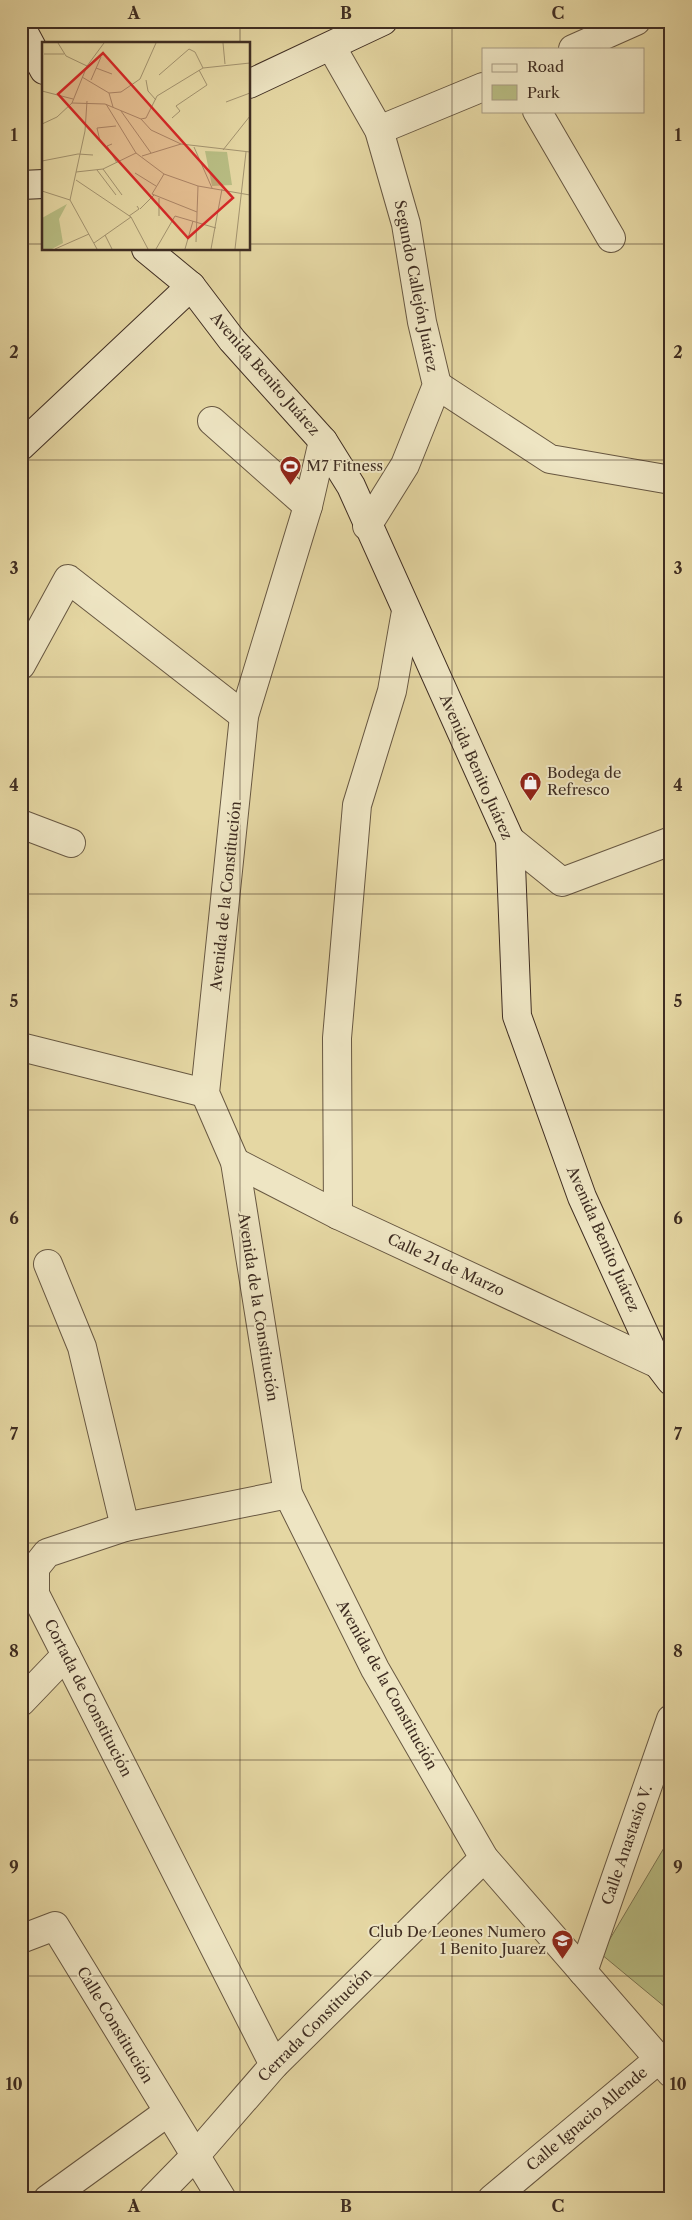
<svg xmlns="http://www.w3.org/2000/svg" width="692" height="2220" viewBox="0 0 692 2220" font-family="'Libre Caslon Text',serif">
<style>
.green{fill:#b8bd83;stroke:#7c7552}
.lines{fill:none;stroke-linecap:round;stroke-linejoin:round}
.street-casing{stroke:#685842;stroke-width:30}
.secondary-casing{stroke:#3f2d22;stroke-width:30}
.street{stroke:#eee5c3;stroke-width:28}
.secondary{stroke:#eee5c3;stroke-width:28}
.grid{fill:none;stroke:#3f2d22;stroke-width:1;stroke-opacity:0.55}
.labels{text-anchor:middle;stroke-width:4;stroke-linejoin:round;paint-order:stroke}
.street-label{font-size:15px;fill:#3f2d22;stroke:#eee5c3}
.poi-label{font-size:15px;fill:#3f2d22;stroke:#eee5c3;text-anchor:start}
.inset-road{fill:none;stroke:#a3936f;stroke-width:1}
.view{fill:#d62828;fill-opacity:0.15;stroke:#d62828;stroke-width:2.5}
.inset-edge{fill:none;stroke:#3f2d22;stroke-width:2.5}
.neatline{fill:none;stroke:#3f2d22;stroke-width:2}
.grid-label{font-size:16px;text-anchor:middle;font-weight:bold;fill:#3f2d22}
</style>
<rect width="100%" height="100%" fill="#e5d7a3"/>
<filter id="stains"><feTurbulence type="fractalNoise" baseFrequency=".004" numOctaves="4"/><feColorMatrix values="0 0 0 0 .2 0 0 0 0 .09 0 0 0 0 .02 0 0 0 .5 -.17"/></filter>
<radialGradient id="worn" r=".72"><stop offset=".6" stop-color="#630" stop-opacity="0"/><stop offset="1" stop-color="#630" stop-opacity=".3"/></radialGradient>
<path class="green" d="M671,1836V2012L601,1954Z"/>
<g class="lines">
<defs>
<g id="street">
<path d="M331,46L379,130L406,224L422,322L437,385L405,465L367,526"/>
<path d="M573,49L636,21"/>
<path d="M537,111L611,238"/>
<path d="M379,130L483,87"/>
<path d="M437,385L550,459L671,480"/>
<path d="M212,421L308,506"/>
<path d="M323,441L308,506L244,716L205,1093L235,1162L288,1494L375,1669L484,1858L671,2073"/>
<path d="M21,665L68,579L244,716"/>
<path d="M21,824L71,843"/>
<path d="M510,840L562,882L671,841"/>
<path d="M21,1047L205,1093"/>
<path d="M235,1162L338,1215L658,1364"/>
<path d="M338,1215L337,1038L357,805L392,691L406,611"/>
<path d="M48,1264L82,1347L125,1527"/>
<path d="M21,1702L66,1655"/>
<path d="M21,1939L55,1926L222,2199"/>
<path d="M583,1972L671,1719"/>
<path d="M274,2065L35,1594V1568L47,1553L125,1527L288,1494"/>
<path d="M48,2199L168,2112"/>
<path d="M153,2199L195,2156L274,2065L484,1858"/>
<path d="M492,2199L659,2059"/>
</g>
<g id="secondary">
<path d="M21,27L44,70"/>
<path d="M249,84L383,21"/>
<path d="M21,185L44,184"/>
<path d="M146,249L191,286L232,340L323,441L351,486L510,840L517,1016L582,1197L658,1364L671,1381"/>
<path d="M21,446L191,286"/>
</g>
</defs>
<use href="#street" class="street-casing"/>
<use href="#secondary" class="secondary-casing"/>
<use href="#street" class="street"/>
<use href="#secondary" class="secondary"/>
</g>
<path class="grid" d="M240,21V44M452,21V2199M21,244H44M249,244H671M240,249V2199M21,460H671M21,677H671M21,894H671M21,1110H671M21,1326H671M21,1543H671M21,1760H671M21,1976H671"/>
<defs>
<symbol id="stadium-pin" viewBox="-11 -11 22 30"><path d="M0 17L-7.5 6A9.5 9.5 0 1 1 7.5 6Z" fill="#8f2418" stroke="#eee5c3"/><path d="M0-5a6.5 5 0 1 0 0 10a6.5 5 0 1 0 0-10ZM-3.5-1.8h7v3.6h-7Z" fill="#fff"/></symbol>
<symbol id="shop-pin" viewBox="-11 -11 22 30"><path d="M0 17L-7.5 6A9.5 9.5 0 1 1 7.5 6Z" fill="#8f2418" stroke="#eee5c3"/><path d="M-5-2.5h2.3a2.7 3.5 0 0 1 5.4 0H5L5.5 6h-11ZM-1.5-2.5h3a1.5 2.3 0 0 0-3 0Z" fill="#fff"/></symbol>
<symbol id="school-pin" viewBox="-11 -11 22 30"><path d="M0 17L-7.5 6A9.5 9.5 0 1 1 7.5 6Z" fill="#8f2418" stroke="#eee5c3"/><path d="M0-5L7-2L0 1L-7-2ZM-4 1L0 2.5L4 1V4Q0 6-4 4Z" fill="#fff"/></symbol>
</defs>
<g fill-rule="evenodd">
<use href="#stadium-pin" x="278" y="454" width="25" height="34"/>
<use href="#shop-pin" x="518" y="770" width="25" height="34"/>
<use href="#school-pin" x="550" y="1928" width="25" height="34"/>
</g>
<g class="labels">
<g class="street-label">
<text transform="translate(416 286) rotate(79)" y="5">Segundo Callejón Juárez</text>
<text transform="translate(265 374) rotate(49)" y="5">Avenida Benito Juárez</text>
<text transform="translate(476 767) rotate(66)" y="5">Avenida Benito Juárez</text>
<text transform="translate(226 896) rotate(-84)" y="5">Avenida de la Constitución</text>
<text transform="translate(603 1239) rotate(66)" y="5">Avenida Benito Juárez</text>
<text transform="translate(446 1265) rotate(25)" y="5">Calle 21 de Marzo</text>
<text transform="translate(258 1307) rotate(81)" y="5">Avenida de la Constitución</text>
<text transform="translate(387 1685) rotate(61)" y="5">Avenida de la Constitución</text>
<text transform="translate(88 1698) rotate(63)" y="5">Cortada de Constitución</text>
<text transform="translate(627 1845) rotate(-71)" y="5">Calle Anastasio V.</text>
<text transform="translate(115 2025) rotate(59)" y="5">Calle Constitución</text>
<text transform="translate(315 2025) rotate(-45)" y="5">Cerrada Constitución</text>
<text transform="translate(587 2119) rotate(-40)" y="5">Calle Ignacio Allende</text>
</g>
<g class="poi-label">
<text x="306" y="471">M7 Fitness</text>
<text x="547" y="778">Bodega de<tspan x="547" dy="17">Refresco</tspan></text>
<text x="546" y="1937" text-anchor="end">Club De Leones Numero<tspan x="546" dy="17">1 Benito Juarez</tspan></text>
</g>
</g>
<g transform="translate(42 42)">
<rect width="208" height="208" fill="#e5d7a3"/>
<path d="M163,109L185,110L190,143L170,144ZM25,162L17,177L21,201L10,207H0V176Z" fill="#b8bd83"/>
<path class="inset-road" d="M16,1L24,14L45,24M181,1L183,22M2,12H22M54,26L70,32M117,33L147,7L153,10L161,26M40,35L67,51L71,65M49,38L59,15M104,38L106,49L114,58M0,49L31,57M67,51L79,50L98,37L114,1M184,60L208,51M30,61L45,24L62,1M64,62L94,111L122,132L156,144L208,153M79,69L109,111M130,76L138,69L134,64L165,43L157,28M99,77L104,76L115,54L161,26L208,21M0,82L15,75L30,61L63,62L99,77L109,88L139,102L208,110M58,99L55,86L74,84M70,102L65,104L75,121M152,105L170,146M181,108L208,74M100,114L139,102M0,119L36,112L51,113M61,127L80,153M55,128L74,153M34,130L61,127L94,111M93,131L114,144M122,132L110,152L155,170M34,138L89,175L106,207M0,149L28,158L55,207M28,158L43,89L45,59M98,167L112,153M87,174L97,167L95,164M117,174V156M63,193L70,207M154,200L156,144M52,201L89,175M13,207L47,192M114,207L133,174L174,186M143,207L151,179M169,207L180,147M193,207L204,110"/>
<path class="view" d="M61,11L191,156L146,196L16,52Z"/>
<rect width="208" height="208" class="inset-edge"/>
</g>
<rect width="692" height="2220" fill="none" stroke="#e5d7a3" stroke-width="55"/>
<rect x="482" y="48" width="162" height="65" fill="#eee5c3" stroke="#a89b83"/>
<rect x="492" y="64" width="25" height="8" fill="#eee5c3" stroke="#a89b83"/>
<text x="527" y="72" font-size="15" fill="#3f2d22">Road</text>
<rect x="492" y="85" width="25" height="15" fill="#b8bd83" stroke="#a89b83"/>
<text x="527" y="98" font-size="15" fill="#3f2d22">Park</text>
<rect x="28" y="28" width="636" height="2164" class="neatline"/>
<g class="grid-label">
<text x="134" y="19">A</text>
<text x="346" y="19">B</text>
<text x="558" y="19">C</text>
<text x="14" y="141">1</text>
<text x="678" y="141">1</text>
<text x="14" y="358">2</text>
<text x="678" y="358">2</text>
<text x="14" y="574">3</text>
<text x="678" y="574">3</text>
<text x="14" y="791">4</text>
<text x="678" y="791">4</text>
<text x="14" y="1007">5</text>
<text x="678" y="1007">5</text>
<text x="14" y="1224">6</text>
<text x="678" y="1224">6</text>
<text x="14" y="1440">7</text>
<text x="678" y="1440">7</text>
<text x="14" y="1657">8</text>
<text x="678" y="1657">8</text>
<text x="14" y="1873">9</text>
<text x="678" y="1873">9</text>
<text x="14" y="2090">10</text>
<text x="678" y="2090">10</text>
<text x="134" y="2212">A</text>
<text x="346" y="2212">B</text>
<text x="558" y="2212">C</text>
</g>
<rect width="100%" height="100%" filter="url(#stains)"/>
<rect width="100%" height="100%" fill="url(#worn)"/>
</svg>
